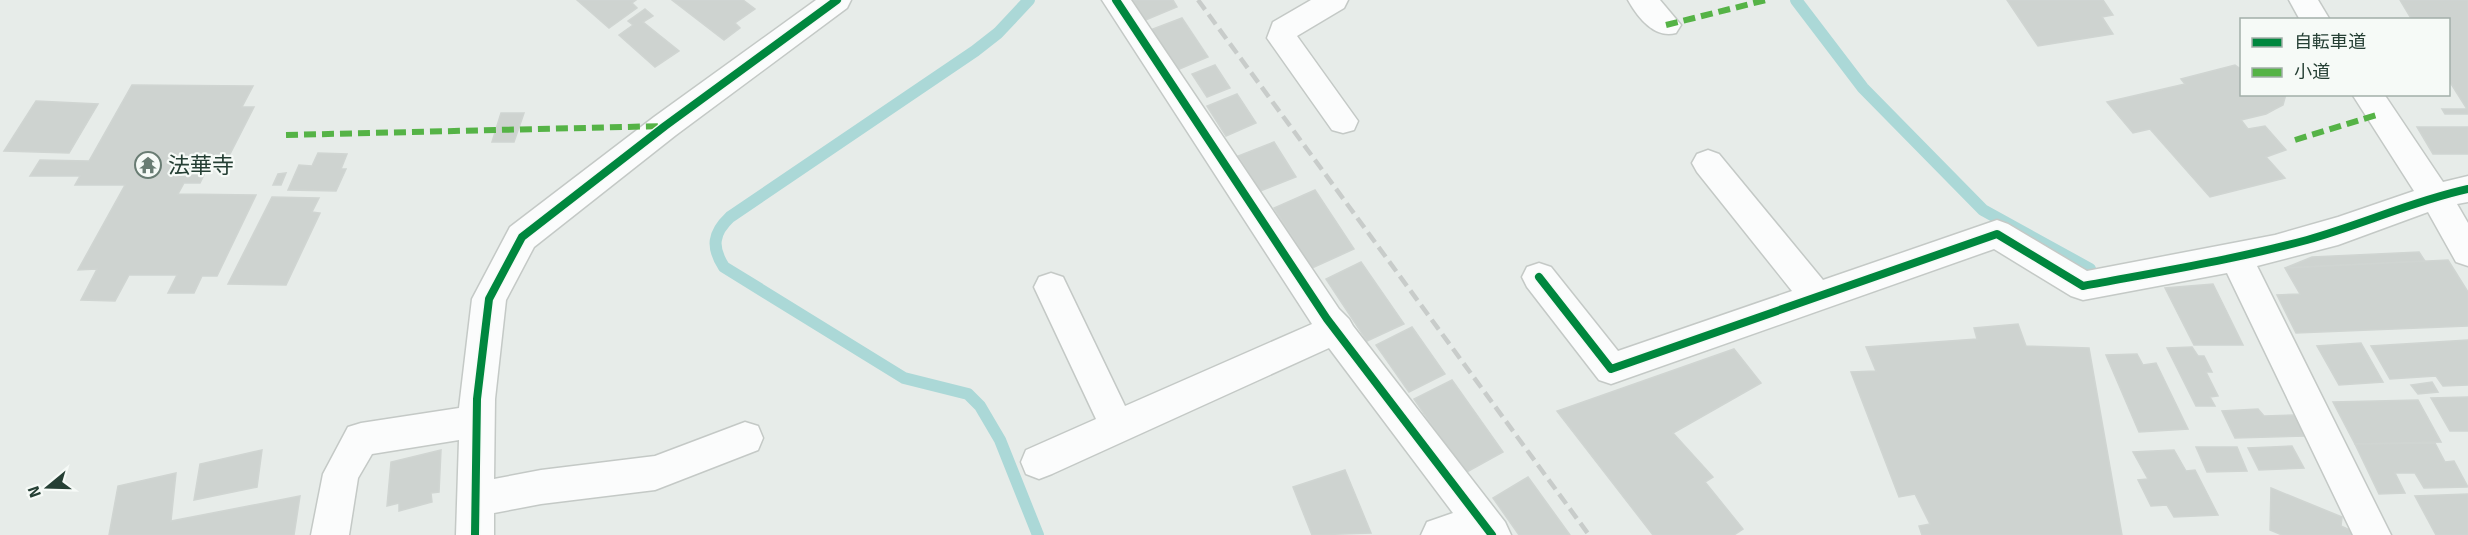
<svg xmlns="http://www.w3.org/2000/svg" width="2468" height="535" viewBox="0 0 2468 535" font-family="Signika,'Noto Sans JP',sans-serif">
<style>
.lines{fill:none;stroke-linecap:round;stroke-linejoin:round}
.stream{stroke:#abd8d7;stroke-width:12}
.building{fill:#ced3d0;stroke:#d0d5d2;stroke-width:1.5}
.minor-casing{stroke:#c4c9c6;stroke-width:3}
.minor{fill:#fbfcfc;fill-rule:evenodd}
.rail{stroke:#c8ccca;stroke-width:4.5;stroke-dasharray:12 6;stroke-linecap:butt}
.quiet{stroke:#55b346;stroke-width:6;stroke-dasharray:12 6;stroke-linecap:butt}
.cycleway-casing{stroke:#f6faf7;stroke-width:11}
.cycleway{stroke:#00873e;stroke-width:8}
.labels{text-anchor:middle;stroke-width:4.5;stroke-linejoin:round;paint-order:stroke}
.poi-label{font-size:22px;fill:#253f34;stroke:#f6faf7;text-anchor:start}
</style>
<rect width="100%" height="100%" fill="#e7ece9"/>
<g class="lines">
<g class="stream">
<path d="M1029,0L998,33L975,51L730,217C713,233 711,247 724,267L904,378L968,394L980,406L1000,440L1038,535"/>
<path d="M1796,0L1863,88L1983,210L2090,269"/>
</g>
</g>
<g class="building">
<path d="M577,0H636L632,3L637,8L609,28Z"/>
<path d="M672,0H743L755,9L735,23L740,28L724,40Z"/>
<path d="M1132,0H1173L1177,7L1143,21L1129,1Z"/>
<path d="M2007,0H2103L2113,15L2102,17L2113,34L2038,46Z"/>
<path d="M2400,0H2468V114H2445L2442,109H2467L2448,79V20H2412Z"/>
<path d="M645,9L653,16L643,22L679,51L655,67L619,35L633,25L628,21Z"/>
<path d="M1182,18L1208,57L1177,70L1150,30Z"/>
<path d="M1215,65L1230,88L1207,97L1192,74Z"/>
<path d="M2235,65L2242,70V94H2286L2283,105L2275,109L2266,114L2241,120L2248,129L2265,126L2286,150L2266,157L2285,178L2210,197L2150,129L2133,133L2107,102L2185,84L2181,79Z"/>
<path d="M132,85L253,86L242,107H254L229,156H213L200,183H184L178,194L256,195L217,276H202L194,293H168L177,275H129L115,301L81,300L97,269L78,270L125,185H75L80,176H30L40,160L89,161Z"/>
<path d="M1237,94L1256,123L1226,136L1207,106Z"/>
<path d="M36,101L98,104L69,153L4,151Z"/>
<path d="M501,113H524L514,142H492Z"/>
<path d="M2417,127H2468V154H2433Z"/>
<path d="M1274,142L1296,177L1260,191L1238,156Z"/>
<path d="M318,153L347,154L341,169H346L336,191L288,190L299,165L312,166Z"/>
<path d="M286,173L281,185H273L278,174Z"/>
<path d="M1315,190L1354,249L1312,268L1274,208Z"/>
<path d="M272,197L319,198L312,212L320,213L286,285L228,284Z"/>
<path d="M2419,252L2425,261L2285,268L2312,257Z"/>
<path d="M2448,260L2468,292V326L2296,333L2277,295L2300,294L2285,268Z"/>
<path d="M1361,262L1404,324L1367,341L1326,279Z"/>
<path d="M2213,284L2243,345H2194L2165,288Z"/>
<path d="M2018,324L2026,346L2089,348L2122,535H1922L1919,526L1930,524L1915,494L1899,497L1851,372L1876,371L1866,347L1977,339L1974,328Z"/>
<path d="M1412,327L1445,374L1409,392L1376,345Z"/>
<path d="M2468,340V385L2443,386L2436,376L2390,379L2371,346Z"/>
<path d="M2361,343L2383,382L2339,385L2317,346Z"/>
<path d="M2192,347L2198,356H2204L2212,372H2206L2218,396L2210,397L2215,406H2196L2167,348Z"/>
<path d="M1734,349L1761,383L1673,433L1713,477L1705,482L1743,529L1734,535H1653L1557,411Z"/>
<path d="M2137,354L2143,365L2156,363L2188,429L2139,432L2106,355Z"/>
<path d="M1452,380L1503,452L1465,473L1414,399Z"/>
<path d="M2432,382L2438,392L2418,394L2411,385Z"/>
<path d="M2468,397V431H2450L2431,398Z"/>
<path d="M2418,400L2441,442L2355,444L2333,402Z"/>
<path d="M2258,409L2264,416L2296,415L2306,436L2235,438L2222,411Z"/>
<path d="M2435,443L2445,462L2454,461L2468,487L2424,488L2415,473H2395L2405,493L2379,494L2355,444Z"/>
<path d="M2292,446L2304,468L2259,470L2248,448Z"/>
<path d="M2196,447H2237L2247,471L2207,472Z"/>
<path d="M262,450L257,487L194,500L200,464Z"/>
<path d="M441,450L439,492L431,493L432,502L399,511V503L387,506L391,462Z"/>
<path d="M2174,450L2186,471L2195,470L2218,515L2174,517L2167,505L2151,506L2138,480L2148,479L2133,452Z"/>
<path d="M1345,470L1371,533L1312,535L1293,487Z"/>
<path d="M176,473L171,521L300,496L294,535H109L118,486Z"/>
<path d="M1528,477L1570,535H1519L1493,498Z"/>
<path d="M2271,488L2342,517L2341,526L2354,532V535H2282L2270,530Z"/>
<path d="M2468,494V535H2436L2415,496Z"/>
</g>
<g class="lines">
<defs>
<g id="minor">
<path d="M816,0H851L847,8L676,135L534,247L506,300L495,399L494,479L541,470L655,456L745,422L758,426L763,438L758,450L655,490L541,504L494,513V535H456L459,440L372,454L358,478L349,535H311L323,474L348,427L361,423L459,408L472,299L510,227L654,117Z"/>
<path d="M1102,0H1131L1339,309L1349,319L1353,326L1505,522L1511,535H1421L1427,522L1453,513L1329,348L1052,474L1039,479L1026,474L1021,462L1026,450L1096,419L1034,287L1039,277L1051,273L1063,277L1125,406L1312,324Z"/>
<path d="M1311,0H1348L1344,8L1297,36L1358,121L1354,130L1343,133L1332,130L1267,38L1273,22Z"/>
<path d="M1628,0H1660L1681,25L1676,33C1655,39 1638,18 1628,0Z"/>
<path d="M2289,0H2318L2330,20H2300Z"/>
<path d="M2352,94H2384L2443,182L2468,176V202L2457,204L2468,223V266L2456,262L2428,212L2338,245L2257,266L2391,535H2353L2227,273L2083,300L2071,296L1994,249L1611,384L1599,380L1527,287L1522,277L1527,267L1539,263L1551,267L1618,351L1792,291L1697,172L1692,163L1697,154L1708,150L1719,154L1823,280L1997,220L2008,224L2087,271L2275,235L2338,217L2414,191Z"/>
</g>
</defs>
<use href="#minor" class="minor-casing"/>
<use href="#minor" class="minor"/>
<path class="rail" d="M1198,0L1589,535"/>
<g class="quiet">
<path d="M1666,25L1766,0"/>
<path d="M286,135L665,126"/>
<path d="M2295,140L2380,114"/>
</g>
<defs>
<g id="cycleway">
<path d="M1116,0L1327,319L1492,535"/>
<path d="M1539,277L1611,369L1997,234L2083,286C2158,272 2233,260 2307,240C2361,225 2413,201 2468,189"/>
<path d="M475,535L477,399L489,299L522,237L665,126L837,0"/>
</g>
</defs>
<use href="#cycleway" class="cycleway-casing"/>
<use href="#cycleway" class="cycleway"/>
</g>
<defs>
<symbol id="temple-ring" viewBox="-11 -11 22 22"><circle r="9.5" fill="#f6faf7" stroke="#697c73" stroke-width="1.5"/><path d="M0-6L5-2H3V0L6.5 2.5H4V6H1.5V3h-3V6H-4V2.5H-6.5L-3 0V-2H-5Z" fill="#697c73"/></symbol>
</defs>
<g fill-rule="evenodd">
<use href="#temple-ring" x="133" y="150" width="30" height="30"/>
</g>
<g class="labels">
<g class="poi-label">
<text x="168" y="173">法華寺</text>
</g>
</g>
<rect x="2240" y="18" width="210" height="78" fill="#f6faf7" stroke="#a2afa9" stroke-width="1.5"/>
<rect x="2252" y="38" width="30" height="9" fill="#00873e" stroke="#a2afa9" stroke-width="1.5"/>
<text x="2294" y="48" font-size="18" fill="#253f34">自転車道</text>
<rect x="2252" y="68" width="30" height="9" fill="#55b346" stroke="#a2afa9" stroke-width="1.5"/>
<text x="2294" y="78" font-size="18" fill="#253f34">小道</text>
<g transform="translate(48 487) rotate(251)" stroke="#f6faf7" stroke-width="4.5" paint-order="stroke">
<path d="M0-4.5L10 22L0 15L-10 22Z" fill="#253f34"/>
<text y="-9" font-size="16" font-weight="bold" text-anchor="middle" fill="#253f34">N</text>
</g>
</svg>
